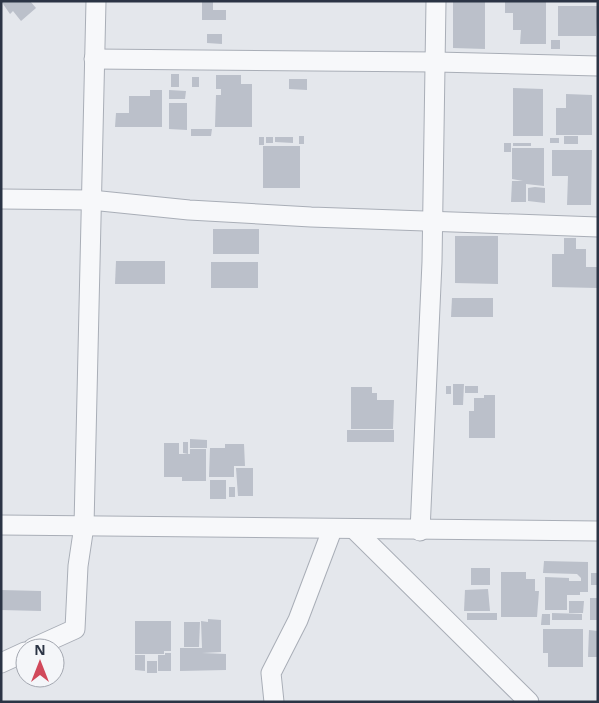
<svg xmlns="http://www.w3.org/2000/svg" width="599" height="703" viewBox="0 0 599 703" font-family="'Noto Sans',sans-serif">
<style>
.building{fill:#bbc0ca}
.lines{fill:none;stroke-linecap:round;stroke-linejoin:round}
.minor-casing{stroke:#a9aeb7;stroke-width:21}
.minor{stroke:#f7f8fa;stroke-width:19}
</style>
<rect width="100%" height="100%" fill="#e4e7ec"/>
<g class="building">
<path d="M1,1H30L36,8L21,21L13,11L10,14Z"/>
<path d="M202,1H213V10H226V20H202Z"/>
<path d="M453,1H485V49L453,48Z"/>
<path d="M505,1H546V44H520L521,30H513V13H505Z"/>
<path d="M558,6H598L596,36H558Z"/>
<path d="M207,34H222V44L207,43Z"/>
<rect x="551" y="40" width="9" height="9"/>
<rect x="171" y="74" width="8" height="13"/>
<path d="M216,75H241V84H252V127H215L216,95H221V89H216Z"/>
<rect x="192" y="77" width="7" height="10"/>
<path d="M289,79H307V90L289,89Z"/>
<path d="M513,88L543,89V136H513Z"/>
<path d="M150,90H162V127H115L116,113H129V96H150Z"/>
<path d="M169,90L186,91L185,99H169Z"/>
<path d="M566,94L592,95V135H556V108H566Z"/>
<path d="M169,103H187V130L169,129Z"/>
<path d="M191,129H212L211,136H191Z"/>
<rect x="299" y="136" width="5" height="8"/>
<rect x="564" y="136" width="14" height="8"/>
<rect x="259" y="137" width="5" height="8"/>
<rect x="266" y="137" width="7" height="6"/>
<path d="M275,137H293V143L275,142Z"/>
<rect x="550" y="138" width="9" height="5"/>
<rect x="504" y="143" width="7" height="9"/>
<rect x="513" y="143" width="18" height="3"/>
<rect x="263" y="146" width="37" height="42"/>
<path d="M512,148H544V186L526,184V202H511L512,181H523L512,179Z"/>
<path d="M552,150H592L591,205H567L568,176H552Z"/>
<path d="M535,187L545,188V203L528,201V188Z"/>
<rect x="213" y="229" width="46" height="25"/>
<path d="M455,236H498V284L455,283Z"/>
<path d="M564,238H576V249H586V267H597V288L552,287V254H564Z"/>
<path d="M116,261H165V284H115Z"/>
<rect x="211" y="262" width="47" height="26"/>
<path d="M452,298H493V317H451Z"/>
<path d="M453,384H464L463,405H453Z"/>
<rect x="446" y="386" width="5" height="8"/>
<rect x="465" y="386" width="13" height="7"/>
<path d="M351,387H372V393H377V400H394L393,429H351Z"/>
<path d="M484,395H495V438H469V411H474V398H484Z"/>
<rect x="347" y="430" width="47" height="12"/>
<path d="M190,439L207,440V448H190Z"/>
<path d="M183,442H188V454L183,453Z"/>
<path d="M164,443H179V454H190V449H206V481H182V477H164Z"/>
<path d="M225,444H244L245,466H234V477H209L210,448H225Z"/>
<path d="M236,468H253V496H238Z"/>
<rect x="210" y="480" width="16" height="19"/>
<rect x="229" y="487" width="6" height="10"/>
<path d="M544,561L588,562V592H580V595H567V610H545V577L569,578V581H581V578L577,574L543,573Z"/>
<rect x="471" y="568" width="19" height="17"/>
<path d="M501,572H526V579H535V591H539L537,617H501Z"/>
<rect x="591" y="573" width="7" height="12"/>
<path d="M488,589L490,611H464L465,590Z"/>
<path d="M1,590L41,591V611L1,610Z"/>
<path d="M590,598H597L598,620H590Z"/>
<path d="M569,601H584L583,613H569Z"/>
<rect x="467" y="613" width="30" height="7"/>
<path d="M552,613L582,614V620H552Z"/>
<path d="M542,614H550V625H541Z"/>
<path d="M208,619L221,620V652L202,653L226,654V670L180,671V648H202L201,621L208,622Z"/>
<path d="M135,621H171V651H164V654H135Z"/>
<path d="M184,622H200L199,647H184Z"/>
<path d="M543,629H583V667H548V653H543Z"/>
<path d="M589,630L598,631V657H588Z"/>
<path d="M165,653H171V671H158V655H165Z"/>
<path d="M135,655H145V671L135,670Z"/>
<rect x="147" y="661" width="10" height="12"/>
</g>
<g class="lines">
<defs>
<g id="minor">
<path d="M94,59L436,62L598,66"/>
<path d="M1,199L91,200L189,210L311,217L598,227"/>
<path d="M1,525L598,531"/>
<path d="M355,530L529,702"/>
<path d="M420,531L432,262L436,1"/>
<path d="M33,648L75,629L78,566L84,526L96,1"/>
<path d="M1,663L25,652"/>
<path d="M274,702L271,673L298,620L332,530"/>
</g>
</defs>
<use href="#minor" class="minor-casing"/>
<use href="#minor" class="minor"/>
</g>
<rect width="599" height="703" fill="none" stroke="#2b3445" stroke-width="5"/>
<g transform="translate(40 663)"><circle r="24" fill="#f4f6f9" stroke="#a4a8b1"/>
<path d="M0-4L9 19L0 12L-9 19Z" fill="#d1495b"/>
<text y="-8" font-size="14" font-weight="bold" text-anchor="middle" fill="#2b3445">N</text>
</g>
</svg>
